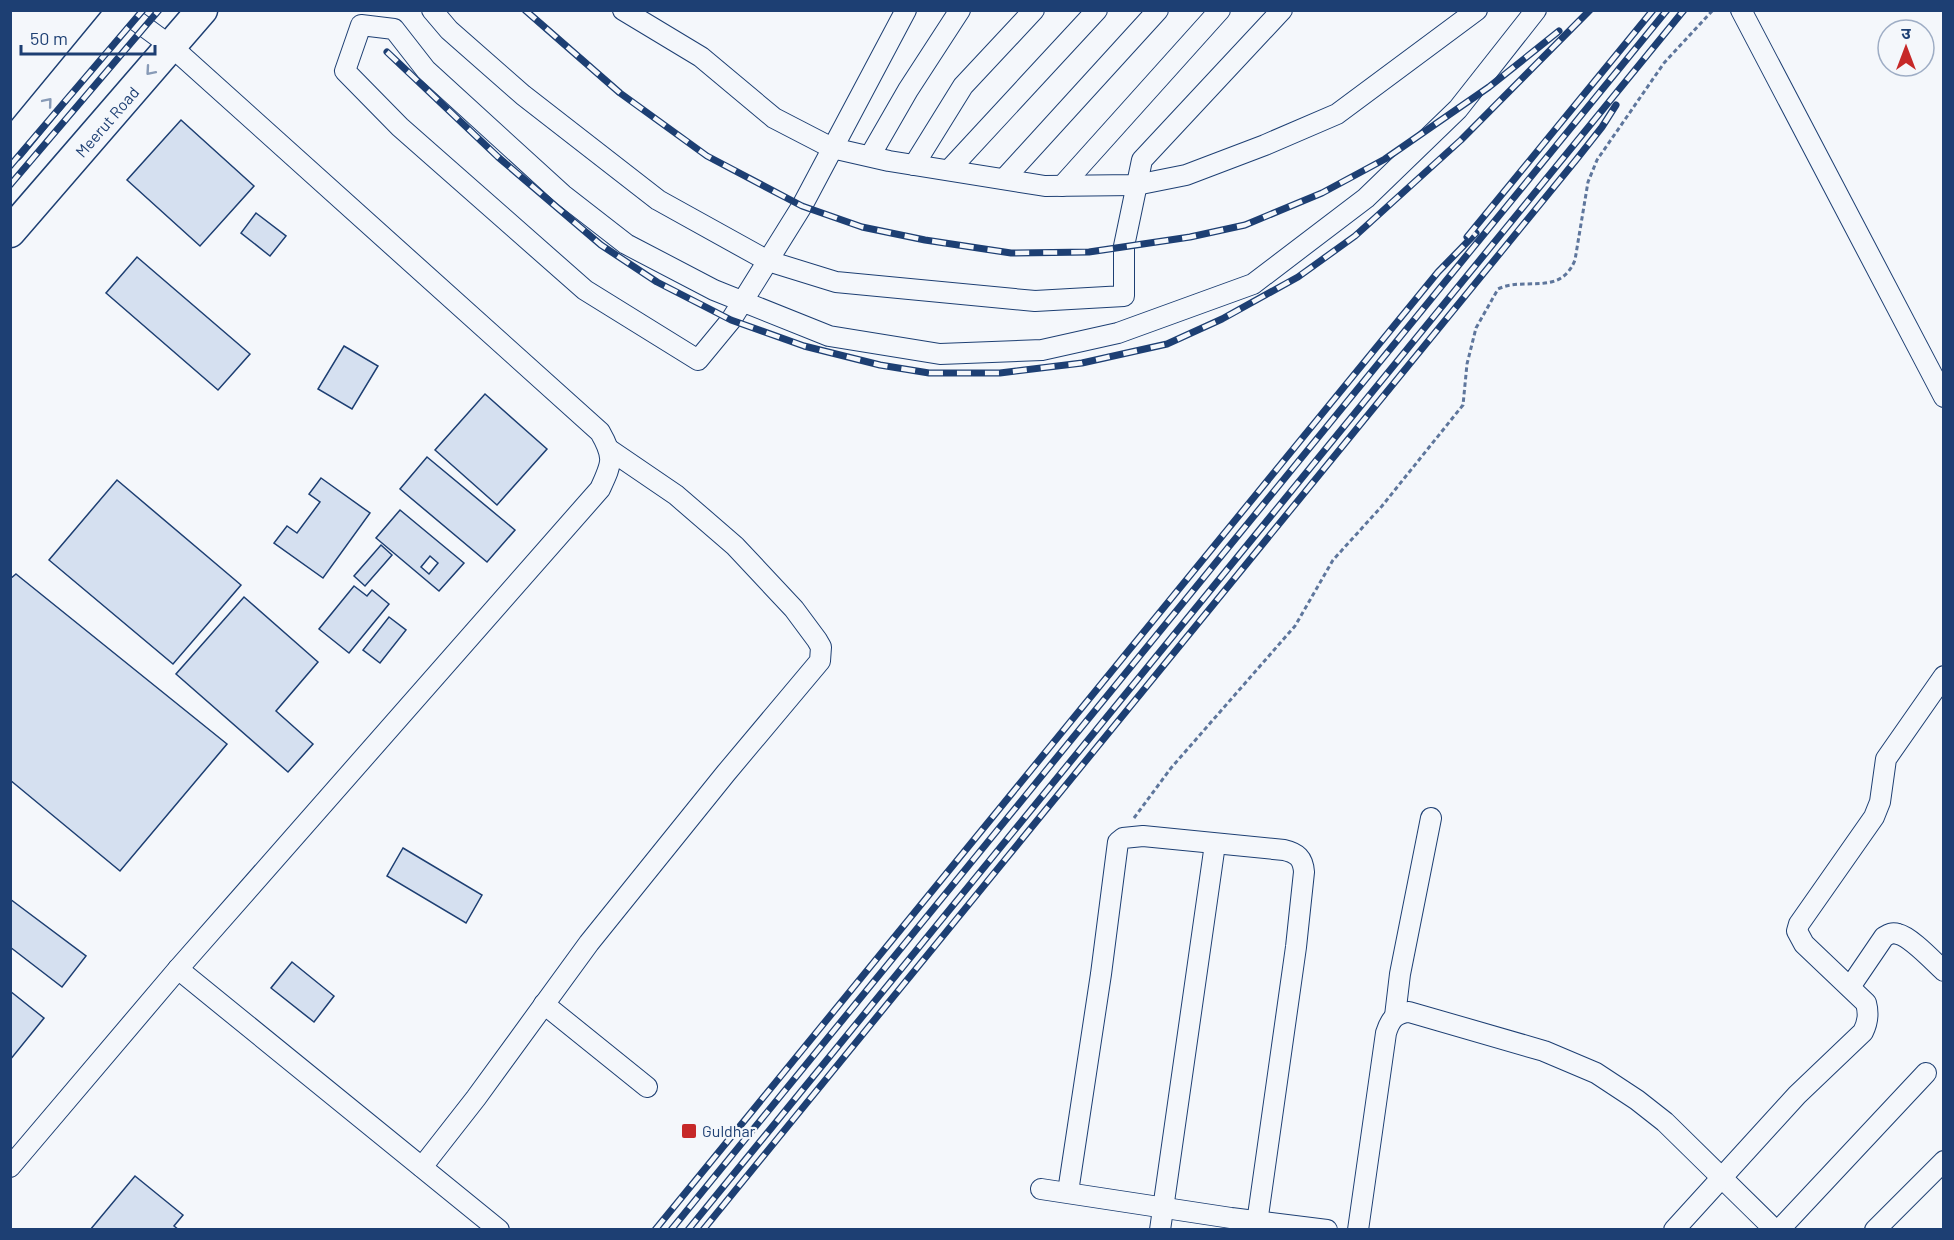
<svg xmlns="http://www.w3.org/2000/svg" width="1954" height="1240" viewBox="0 0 1954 1240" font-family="Barlow,'Noto Sans Devanagari',sans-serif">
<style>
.building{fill:#d5e0f0;stroke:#1d3f73;stroke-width:1.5;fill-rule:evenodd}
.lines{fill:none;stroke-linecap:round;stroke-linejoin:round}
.minor-casing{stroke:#1d3f73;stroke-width:22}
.highway-casing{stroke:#1d3f73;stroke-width:33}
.path{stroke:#5e769c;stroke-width:3;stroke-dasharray:4.5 3;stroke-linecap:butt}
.minor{stroke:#f4f7fb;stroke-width:20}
.highway{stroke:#f4f7fb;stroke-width:30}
.rail-casing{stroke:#1d3f73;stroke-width:7}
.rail{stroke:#f4f7fb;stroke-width:4.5;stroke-dasharray:14;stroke-linecap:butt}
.oneway{stroke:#889bb7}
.poi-dot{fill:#c62828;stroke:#f4f7fb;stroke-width:2}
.labels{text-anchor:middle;stroke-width:4.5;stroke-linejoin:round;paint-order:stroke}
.street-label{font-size:16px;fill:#1d3f73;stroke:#f4f7fb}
.poi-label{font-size:16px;fill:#1d3f73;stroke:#f4f7fb;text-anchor:start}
</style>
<rect width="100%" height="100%" fill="#f4f7fb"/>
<g class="building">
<path d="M181,120L254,186L200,246L127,180Z"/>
<path d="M256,213L286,236L270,256L241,233Z"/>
<path d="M137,257L250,354L218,390L106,293Z"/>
<path d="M344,346L378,366L352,409L318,389Z"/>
<path d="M485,394L547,449L497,505L435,450Z"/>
<path d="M427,457L515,530L487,562L400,489Z"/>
<path d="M321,478L370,513L323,578L274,543L287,526L297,533L320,502L309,494Z"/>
<path d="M117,480L241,585L173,664L49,560Z"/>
<path d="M400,510L464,563L439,591L376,538ZM430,556L438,563L429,574L421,567Z"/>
<path d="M381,545L392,555L365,586L354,576Z"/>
<path d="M16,574L227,744L120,871L10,780V579Z"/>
<path d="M354,586L367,596L372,590L389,604L349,653L319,629Z"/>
<path d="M244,597L318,662L276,711L313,744L288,772L176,674Z"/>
<path d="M389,617L406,630L380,663L363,650Z"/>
<path d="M403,848L482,895L466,923L387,876Z"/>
<path d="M10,899L86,956L62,987L10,947Z"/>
<path d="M292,962L334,996L314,1022L271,988Z"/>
<path d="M10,991L44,1018L10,1060Z"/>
<path d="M135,1176L183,1215L174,1226L179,1230H90Z"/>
</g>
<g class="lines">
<defs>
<g id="minor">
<path d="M432,10L449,30L523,95L658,200L768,261L836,282L1035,301L1124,296V246L1142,160L1282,10"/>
<path d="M623,10L701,57L774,118L832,148L889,161L1045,186L1136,185L1186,175L1265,145L1337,114L1477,10"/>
<path d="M906,10L802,206L731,320L698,360L585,290L400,127L345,71L361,25L394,29L426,70L563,195L626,244L714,290L829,336L940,354L1042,350L1118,333L1253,284L1366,198L1458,109L1536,10"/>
<path d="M1741,10L1944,397"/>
<path d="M870,156L908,90L960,10"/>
<path d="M914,165L963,86L1034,10"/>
<path d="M949,170L1097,10"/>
<path d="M1004,179L1158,10"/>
<path d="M1062,186L1220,10"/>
<path d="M178,969L499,1230"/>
<path d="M1850,987L1884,937C1889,934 1892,932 1898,934C1911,937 1933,961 1944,971"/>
<path d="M544,1004L647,1087"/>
<path d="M1395,1016L1400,974L1431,818"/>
<path d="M10,1167L178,969L600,489C612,463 615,458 600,432L172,47L123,11"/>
<path d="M422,1167L476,1098L589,943L726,773L820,661L821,647L817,640L794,609L735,546L676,495L610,450"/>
<path d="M1041,1189L1231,1218L1327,1230"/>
<path d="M1068,1192L1101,974L1118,842L1123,838L1143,836L1284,850C1297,853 1303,858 1304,872L1296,947L1256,1230"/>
<path d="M1160,1230L1215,844"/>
<path d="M1358,1230L1386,1033C1390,1020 1395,1013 1409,1012L1544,1051L1596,1073L1637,1100L1665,1122L1775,1230"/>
<path d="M1674,1230L1797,1095L1863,1032C1868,1022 1869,1014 1866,1003L1804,944L1797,931L1799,924L1874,817L1880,802L1886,759L1944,676"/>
<path d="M1779,1230L1926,1073"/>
<path d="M1875,1230L1944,1161"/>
</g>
<g id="highway">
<path d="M10,147L123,10"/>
<path d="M10,232L202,10"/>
</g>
</defs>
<use href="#minor" class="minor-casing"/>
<use href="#highway" class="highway-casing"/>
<path class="path" d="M1134,818L1171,768L1295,626L1333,560L1382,506L1463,405L1467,364L1476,328L1498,289C1525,276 1560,297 1575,260L1588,182L1597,160L1664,63L1713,10"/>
<use href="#minor" class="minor"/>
<use href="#highway" class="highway"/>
<defs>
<g id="rail">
<path d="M525,10L620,93L707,156L802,206L862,227L925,240L1011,253L1089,252L1190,237L1245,225L1322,193L1385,159L1489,87L1559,31"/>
<path d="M387,52L498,157L601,245L657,282L731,320L804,346L880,365L929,373H1000L1082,363L1167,344L1222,319L1298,277L1355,236L1461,140L1590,10"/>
<path d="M10,166L143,10"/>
<path d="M10,185L159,10"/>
<path d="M1467,237L1653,10"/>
<path d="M655,1230L1438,272L1476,233"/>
<path d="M671,1230L1667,10"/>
<path d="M688,1230L1684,10"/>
<path d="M703,1230L1576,160L1602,127L1616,105"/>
</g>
</defs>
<use href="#rail" class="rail-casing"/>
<use href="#rail" class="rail"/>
</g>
<defs><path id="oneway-chevron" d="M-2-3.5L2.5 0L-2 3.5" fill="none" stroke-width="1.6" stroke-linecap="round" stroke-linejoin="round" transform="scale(1.5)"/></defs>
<g class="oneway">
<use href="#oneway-chevron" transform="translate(150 71) rotate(131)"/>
<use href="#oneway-chevron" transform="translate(48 102) rotate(-50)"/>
</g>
<rect class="poi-dot" x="681" y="1123" width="16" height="16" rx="3"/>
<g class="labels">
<g class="street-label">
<text transform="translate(107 122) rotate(-49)" y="6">Meerut Road</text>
</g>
<g class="poi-label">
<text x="702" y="1137">Guldhar</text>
</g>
</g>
<rect width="1954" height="1240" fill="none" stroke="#1d3f73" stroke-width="24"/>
<g transform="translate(1906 48)"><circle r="28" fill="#f4f7fb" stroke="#9eadc5" stroke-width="1.5"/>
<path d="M0-4.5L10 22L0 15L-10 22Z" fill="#c62828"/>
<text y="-9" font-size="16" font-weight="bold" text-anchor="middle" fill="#1d3f73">उ</text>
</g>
<path d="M21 45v9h134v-9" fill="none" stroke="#1d3f73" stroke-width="3"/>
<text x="30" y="45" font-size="18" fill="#1d3f73" stroke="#f4f7fb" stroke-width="4.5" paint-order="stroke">50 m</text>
</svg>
